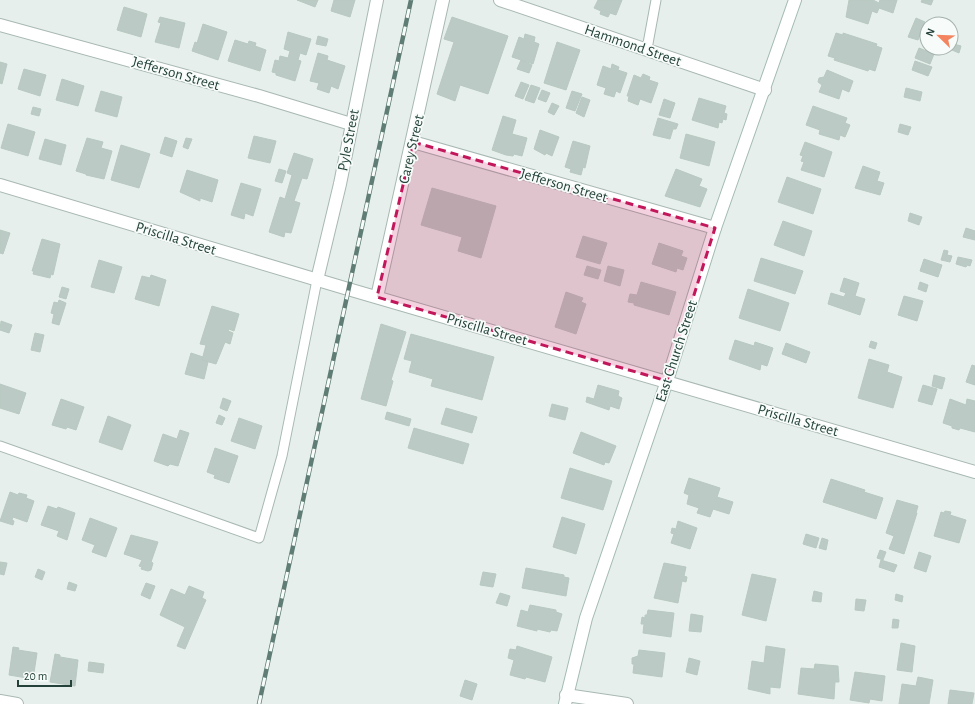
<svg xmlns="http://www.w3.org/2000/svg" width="975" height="704" viewBox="0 0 975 704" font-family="'Alegreya Sans',sans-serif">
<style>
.building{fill:#bbcac4;stroke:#b8c9c2}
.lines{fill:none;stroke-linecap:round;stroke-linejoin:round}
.lane-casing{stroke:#a8b8b2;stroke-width:11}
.street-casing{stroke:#a8b8b2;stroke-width:14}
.secondary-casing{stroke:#a4bbb3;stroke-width:14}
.lane{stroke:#fff;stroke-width:9}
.street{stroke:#fff;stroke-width:12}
.secondary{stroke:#fff;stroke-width:12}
.rail-casing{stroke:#5f7d75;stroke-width:4.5}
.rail{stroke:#f7fbf9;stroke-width:3;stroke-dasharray:9;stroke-linecap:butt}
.marked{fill:#c2185b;fill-opacity:0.2;stroke:#c2185b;stroke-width:3;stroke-dasharray:8 5;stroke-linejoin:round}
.labels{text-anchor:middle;stroke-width:3.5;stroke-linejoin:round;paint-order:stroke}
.street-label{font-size:15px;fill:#24423a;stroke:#f7fbf9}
</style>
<rect width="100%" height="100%" fill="#e6efeb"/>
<g class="building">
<path d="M297,0H318L315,7Z"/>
<path d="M334,0H355L350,17L331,11Z"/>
<path d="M598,0H622L616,15L610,13L608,17L600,14L601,11L594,8Z"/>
<path d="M849,0H873L879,3L880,0H897L893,13L879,8L877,13L872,11L868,24L846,17Z"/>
<path d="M922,0H933L931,5L921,2Z"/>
<path d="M124,7L147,14L141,37L117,30Z"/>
<path d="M160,17L185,23L179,48L155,42L161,23L158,22Z"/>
<path d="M452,17L508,36L488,94L460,85L455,101L437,94L454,42L444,39Z"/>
<path d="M916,18L925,22L918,40L908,37Z"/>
<path d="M203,24L227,32L218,60L192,51L195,42L197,43Z"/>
<path d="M288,32L311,39L306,55L300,53L298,60L301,61L295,81L276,75V73L272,72L275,60L279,61L280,56L288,58L290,51L284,49Z"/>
<path d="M836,33L843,35V33L877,44L876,46L882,48L875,71L869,69L868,71L834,60L835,58L828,56Z"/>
<path d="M525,34L535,37L534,42L539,44L533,64L512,57L519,37L524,39Z"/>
<path d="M318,36L328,39L326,46L316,44Z"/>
<path d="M235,40L248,44L249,41L256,43L255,46L266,50L260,71L228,61Z"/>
<path d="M557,42L580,50L566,90L544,83Z"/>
<path d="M954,44L961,46L959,53L952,50Z"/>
<path d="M919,48L934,54L930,64L915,58Z"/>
<path d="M318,53L328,56L327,60L345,66L338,89L331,86L329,93L317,89L319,83L310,81Z"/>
<path d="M521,60L532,65L529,73L517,69Z"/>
<path d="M915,61L932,67L928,76L912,70Z"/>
<path d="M0,62L7,64L2,84L0,83Z"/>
<path d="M612,64L619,67L618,70L627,73L620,93L616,91L614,97L604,94L606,88L597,85L603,66L611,69Z"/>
<path d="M24,69L46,75L40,96L18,89Z"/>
<path d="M827,70L853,81L849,92L842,89L839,99L819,92L822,85L818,82L819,78L824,77Z"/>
<path d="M643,74L650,77L649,80L658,83L651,103L640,99L638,105L628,101L629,96H627L634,75L641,78Z"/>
<path d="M62,79L84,86L78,106L56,100Z"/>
<path d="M521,82L529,85L523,99L515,96Z"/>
<path d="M531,85L540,88L534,103L525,100Z"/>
<path d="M906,88L922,92L920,101L904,97Z"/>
<path d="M542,90L550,93L546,102L538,99Z"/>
<path d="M101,91L122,97L117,117L95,111Z"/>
<path d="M572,91L582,94L575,111L566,108Z"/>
<path d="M582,97L590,100L584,117L576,113Z"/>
<path d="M699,98L726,106L724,113L727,114L726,120L723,119L722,123L719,122L718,128L692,120Z"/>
<path d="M664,99L675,103L670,118L659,115Z"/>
<path d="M552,103L559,106L554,115L548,112Z"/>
<path d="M813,106L847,118L845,123L850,125L845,137L840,135L839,140L819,134L820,130L806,125Z"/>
<path d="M33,107L41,109L39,116L31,114Z"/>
<path d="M503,116L516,120L512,134L527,138L522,156L514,154L513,156L506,155L492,150Z"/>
<path d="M658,118L678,124L676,129H673L670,139L653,135Z"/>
<path d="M8,124L35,132L28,156L1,148Z"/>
<path d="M900,124L911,127L908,135L898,132Z"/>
<path d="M540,130L559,137L552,156L546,153L545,155L534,149Z"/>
<path d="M686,134L715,142L709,166L680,158Z"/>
<path d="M254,136L276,141L270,163L248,158Z"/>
<path d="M165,137L177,141L172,157L160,153Z"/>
<path d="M87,138L103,142L101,148L112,151L104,179L86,175V174L76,171Z"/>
<path d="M186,138L192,139L188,149L183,147Z"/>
<path d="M45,139L66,145L61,165L39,159Z"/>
<path d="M573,141L590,146L585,168L583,167L581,175L570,172L571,169L565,167Z"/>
<path d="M805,142L832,152L824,177L801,170L804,162L801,161L803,156L800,155Z"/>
<path d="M121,145L150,154L139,188L111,180Z"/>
<path d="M294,153L313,159L307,179L302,178L294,201L300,203L291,233L285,232L284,237L269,232L280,197L285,199L292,175L287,173Z"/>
<path d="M863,166L880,172L877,181L884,183L880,195L855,188Z"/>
<path d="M279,169L286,171L282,183L275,181Z"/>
<path d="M676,169L702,179L699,186L707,189L700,207L665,196Z"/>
<path d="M187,170L218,180L212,202L200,198V201L180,192Z"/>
<path d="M787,177L821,189L813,214L778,202Z"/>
<path d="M241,183L261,189L253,216L245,213L244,219L231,215Z"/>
<path d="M432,188L496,206L481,258L458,251L462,237L421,225Z"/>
<path d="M910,213L922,217L919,225L908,221Z"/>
<path d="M783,221L812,231L804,256L774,245Z"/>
<path d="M966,228L975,231V240L963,237Z"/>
<path d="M0,230L10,233L3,254L0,253Z"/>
<path d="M583,236L607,243L600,264L576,257Z"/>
<path d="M42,239L60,244L53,275L51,274L50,278L33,274L34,271H32Z"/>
<path d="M659,243L683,251L681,256L687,258L683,270L677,268L676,272L652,264Z"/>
<path d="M944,250L948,251L947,255L952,256L950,262L941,260Z"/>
<path d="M958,257L972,260L970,266L967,265L966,267L956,264Z"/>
<path d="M761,258L803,271L795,294L754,281Z"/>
<path d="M924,259L942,265L938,277L920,271Z"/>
<path d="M99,260L122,267L114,293L91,287Z"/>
<path d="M587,266L601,270L598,279L584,275Z"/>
<path d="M608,266L624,270L620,286L604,281Z"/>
<path d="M151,275L166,280L159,306L135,299L142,276L150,278Z"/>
<path d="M844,278L859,283L855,296L865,299L860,315L828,304L831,293L844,297L846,293L840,291Z"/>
<path d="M641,282L676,292L669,315L634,305V303L628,302L630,294L637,295Z"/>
<path d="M920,282L928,285L926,292L918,289Z"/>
<path d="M62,287L69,289L66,299L59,297Z"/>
<path d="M748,289L789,303L780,331L739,318Z"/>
<path d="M566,292L583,298L581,302L586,304L576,334L555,327Z"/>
<path d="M904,296L923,301L917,321L898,315Z"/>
<path d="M59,300L66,303L59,325L52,323L54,314L51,313L54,302L58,303Z"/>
<path d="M212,306L239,314L234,331L229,329L228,331L233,333L230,344L225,342L216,364L202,360L206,345L200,344Z"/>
<path d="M1,321L12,325L9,333L0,330Z"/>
<path d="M381,324L406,332L391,380L393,381L386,406L361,399Z"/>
<path d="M35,333L44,335L40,352L31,350Z"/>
<path d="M411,334L494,357L482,400L431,386L433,379L409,372L412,361L404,359Z"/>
<path d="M735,340L754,346L755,342L773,348L767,366L761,364L760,370L729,359Z"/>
<path d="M871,341L877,343L875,349L869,347Z"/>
<path d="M786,343L810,352L806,363L782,354Z"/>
<path d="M191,353L203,357L202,360L208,362L204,379L185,374Z"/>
<path d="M869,359L889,365L887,372L902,377L893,408L858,398Z"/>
<path d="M972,365L975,366V385L966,382Z"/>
<path d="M934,375L945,378L942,389L932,386Z"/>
<path d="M0,384L26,393L19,414L0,408Z"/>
<path d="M598,385L619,391L618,396L622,398L619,409L610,406L609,410L586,402L587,397L594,399Z"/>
<path d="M923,385L937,389L932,405L918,401Z"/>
<path d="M223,398L231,401L227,411L220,408Z"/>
<path d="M61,399L84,407L76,430L67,427L66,429L52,425Z"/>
<path d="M950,399L966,405L967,399L975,401V432L960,428L959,430L952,428V426L943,423Z"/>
<path d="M552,404L568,408L565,420L549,416Z"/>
<path d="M446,408L477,417L472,433L441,424Z"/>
<path d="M387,412L411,419L409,426L385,419Z"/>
<path d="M219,415L225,418L222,425L216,423Z"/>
<path d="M108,416L131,425L122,450L99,442Z"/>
<path d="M239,418L262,426L255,449L231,441Z"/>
<path d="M414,428L469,444L463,464L408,448Z"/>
<path d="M180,430L189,433L178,466L170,464L168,466L154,461L163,434L177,439Z"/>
<path d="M581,432L616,446L609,463L605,462L604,465L573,453Z"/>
<path d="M215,448L238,456L229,483L214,478L215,475L207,472Z"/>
<path d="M570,468L612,481L603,510L561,498Z"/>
<path d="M689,478L720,488L717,497L733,502L729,514L713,509L710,517L697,513L699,508L687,504L689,495L684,493Z"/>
<path d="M831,479L865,490L864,492L883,498L876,519L823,502Z"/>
<path d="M10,492L18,495L19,493L27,495L26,498L34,501L27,522L13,517L12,520L14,521L13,525L0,521Z"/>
<path d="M897,500L918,506L916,513H917L904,554L889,549L894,536L886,533Z"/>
<path d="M48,506L57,509L58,507L75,513L67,540L57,536L59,531L41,525Z"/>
<path d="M945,511L951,512L950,515L966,520L959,543L934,536L941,512L944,513Z"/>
<path d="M562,517L585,524L576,554L553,547Z"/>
<path d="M90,518L117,528L106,557L92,552L95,545L82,540Z"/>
<path d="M678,521L697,528L690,549L671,543L674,534L671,533L672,528L676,529Z"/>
<path d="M806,534L819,538L816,548L803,544Z"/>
<path d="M131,535L158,542L151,562L153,563L151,570L148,571L141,569L142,567L139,566L142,560L124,554Z"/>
<path d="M822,538L828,540L826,550L819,548Z"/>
<path d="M880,550L886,552L883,560L877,558Z"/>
<path d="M919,552L931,556L926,572L914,568Z"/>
<path d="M881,560L897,565L894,572L879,567Z"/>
<path d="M0,562L7,563L4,575L0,574Z"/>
<path d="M664,563L686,567L684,576L687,577L686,582L682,581L678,603L654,598Z"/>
<path d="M526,568L564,575V577L569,578L566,596L522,588Z"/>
<path d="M38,569L45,572L42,580L35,577Z"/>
<path d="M483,572L496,574L493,587L480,585Z"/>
<path d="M752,574L776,579L766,621L742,615Z"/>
<path d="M69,582L77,585L75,591L67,589Z"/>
<path d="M146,583L155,586L150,599L141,595Z"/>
<path d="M189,586L204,592L202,598L206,600L185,649L177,646L185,627L160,615L171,589L185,595Z"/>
<path d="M814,591L822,593L821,602L812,601Z"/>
<path d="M500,593L510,596L507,606L496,603Z"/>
<path d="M896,594L903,596L902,602L895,600Z"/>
<path d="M856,599L866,600L864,611L855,610Z"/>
<path d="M530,605L556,610V612L562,614L557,631L551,630L550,632L537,629V631L517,626L521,610L528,612Z"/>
<path d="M648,610L674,613L671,637L643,633L644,624H641L642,617L645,618V615H647Z"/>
<path d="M691,614L703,616L701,632L689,631Z"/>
<path d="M893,619L899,620L898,628H892Z"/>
<path d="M901,643L915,646L912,672L897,670Z"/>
<path d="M517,646L552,657L545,682L526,677L525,679L510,675L514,660L508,658L510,649L516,650Z"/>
<path d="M766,646L785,649L780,688L770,687V694L748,689L752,661L764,663Z"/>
<path d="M13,647L19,648L18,650L37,653L33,679L9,675Z"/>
<path d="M639,650L665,653L662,677L633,673L634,664H632V658L638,656Z"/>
<path d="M55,654L60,655V657L78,660L75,686L50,682Z"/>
<path d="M689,658L700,661L697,675L686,672Z"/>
<path d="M89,662L104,664L103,673L88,671Z"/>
<path d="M815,664L838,666L839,682H835L834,699L798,694L801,668L814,669Z"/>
<path d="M855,672L885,676L882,701L870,699L869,703L850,700Z"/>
<path d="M918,677L933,680L929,704H899L902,684L916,686Z"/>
<path d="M465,680L477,684L472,700L460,696Z"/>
<path d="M950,690L974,693L972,704H948Z"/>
</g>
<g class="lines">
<defs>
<g id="lane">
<path d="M647,49L656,0"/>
<path d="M0,446L259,538L282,456L317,280"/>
</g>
<g id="street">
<path d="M500,0L765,90"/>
<path d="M0,25L259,96L351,124"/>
<path d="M413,142L715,228"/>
<path d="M0,185L348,289L975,472"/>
<path d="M317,280L340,184L377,0"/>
<path d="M377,297L443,0"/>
<path d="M566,695L627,704"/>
<path d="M0,701L17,704"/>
</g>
<path id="secondary" d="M565,704L586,618L667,381L715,228L795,0"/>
</defs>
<use href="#lane" class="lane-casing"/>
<use href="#street" class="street-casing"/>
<use href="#secondary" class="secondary-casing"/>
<use href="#lane" class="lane"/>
<use href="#street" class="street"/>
<use href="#secondary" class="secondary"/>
<defs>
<path id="rail" d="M259,704L411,0"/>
</defs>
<use href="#rail" class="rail-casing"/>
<use href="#rail" class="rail"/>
</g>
<path class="marked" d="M413,142L715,228L667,381L377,297Z"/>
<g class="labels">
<g class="street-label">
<text transform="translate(633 45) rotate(19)" y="5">Hammond Street</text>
<text transform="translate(176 73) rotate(16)" y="5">Jefferson Street</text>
<text transform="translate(348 140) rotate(-79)" y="5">Pyle Street</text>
<text transform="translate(411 149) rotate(-77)" y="5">Carey Street</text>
<text transform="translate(564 185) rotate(16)" y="5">Jefferson Street</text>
<text transform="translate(176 238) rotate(17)" y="5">Priscilla Street</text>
<text transform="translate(487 329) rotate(16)" y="5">Priscilla Street</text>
<text transform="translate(676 351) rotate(-72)" y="5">East Church Street</text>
<text transform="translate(798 420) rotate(16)" y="5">Priscilla Street</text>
</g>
</g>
<g transform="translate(939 36) rotate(293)"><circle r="19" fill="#f7fbf9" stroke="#a3b1ad"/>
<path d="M0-3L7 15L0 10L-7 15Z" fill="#f4845f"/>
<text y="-6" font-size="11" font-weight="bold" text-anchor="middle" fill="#24423a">N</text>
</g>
<path d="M18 680v6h53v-6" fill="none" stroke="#24423a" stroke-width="2"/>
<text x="24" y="680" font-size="12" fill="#24423a" stroke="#f7fbf9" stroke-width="3" paint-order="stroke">20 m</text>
</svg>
